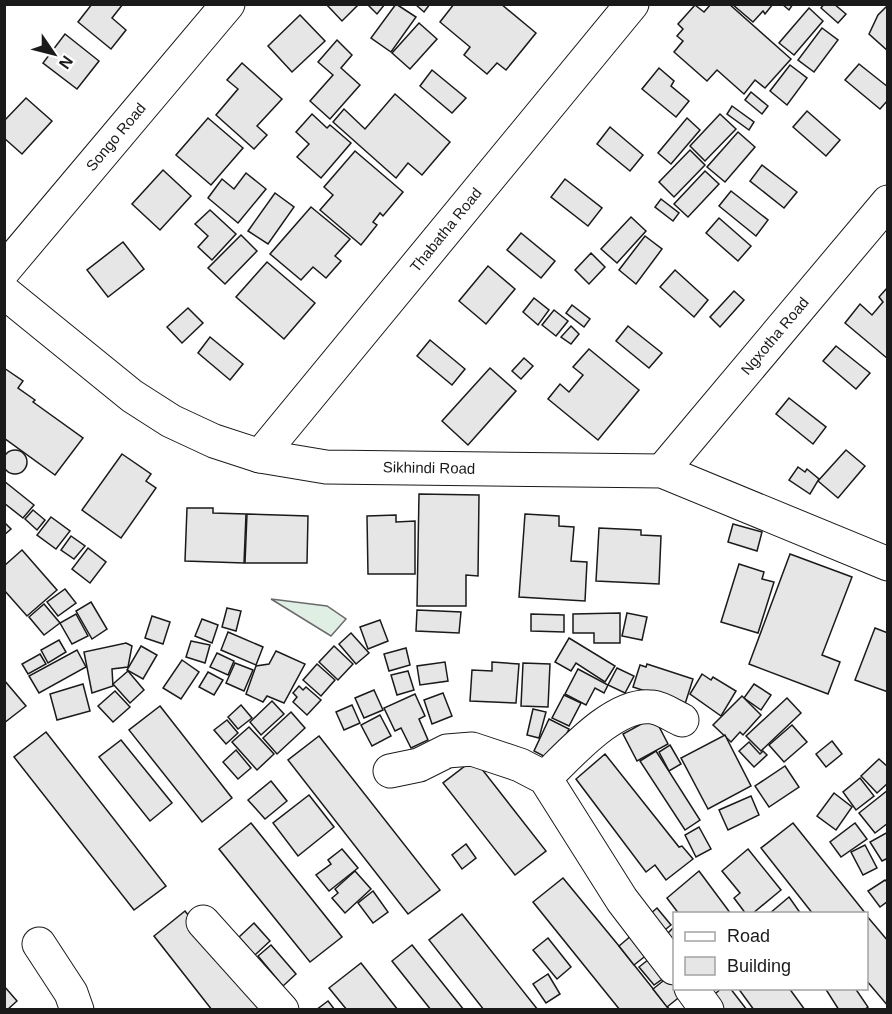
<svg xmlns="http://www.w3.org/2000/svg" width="892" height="1014" viewBox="0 0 892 1014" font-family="Arial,sans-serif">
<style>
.green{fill:#e0efe3;stroke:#6a6a6a;stroke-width:1.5}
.building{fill:#e6e6e6;stroke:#1a1a1a;stroke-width:1.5}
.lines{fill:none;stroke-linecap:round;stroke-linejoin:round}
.minor-casing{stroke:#1a1a1a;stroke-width:35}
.minor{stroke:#fff;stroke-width:33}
.labels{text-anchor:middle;stroke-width:4.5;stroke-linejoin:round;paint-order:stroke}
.street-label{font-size:15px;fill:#1a1a1a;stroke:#fff}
</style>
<rect width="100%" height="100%" fill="#fff"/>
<path class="green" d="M271,599L327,606L346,619L331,636Z"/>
<g class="building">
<path d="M92,4H123L112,18L126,30L111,49L78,22Z"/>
<path d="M326,4H359L342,21Z"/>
<path d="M367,4H385L377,14Z"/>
<path d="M396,4L416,17L391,52L371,38Z"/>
<path d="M415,4H430L424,12Z"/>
<path d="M454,4H501L536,33L506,70L497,63L487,74L464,55L470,47L440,22Z"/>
<path d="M711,4H729L791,59L765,88L755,80L744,94L717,70L707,81L674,52L683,41L677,36L683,29L678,24L695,5L704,12Z"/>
<path d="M732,4H773L765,14L763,11L753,22Z"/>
<path d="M782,4H793L789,10Z"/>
<path d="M824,4H834L846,14L838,23L821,8Z"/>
<path d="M888,5V51L869,34L878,15Z"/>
<path d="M809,8L823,21L794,55L779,43Z"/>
<path d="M300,15L325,41L292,72L268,46Z"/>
<path d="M419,23L437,39L410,69L392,53Z"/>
<path d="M822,28L838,40L814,72L798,60Z"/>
<path d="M65,34L99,61L77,89L43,63Z"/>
<path d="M337,40L352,55L341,68L360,85L330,119L310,101L333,75L318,62Z"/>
<path d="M242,63L282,99L257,126L267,135L254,149L216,115L238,89L227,80Z"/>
<path d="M859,64L888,87V100L880,109L845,80Z"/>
<path d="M790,65L807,78L787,105L770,91Z"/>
<path d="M659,68L674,81L671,86L689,101L676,117L642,89Z"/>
<path d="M432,70L466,98L452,113L420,86Z"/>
<path d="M751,92L768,106L762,114L745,100Z"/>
<path d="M395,94L450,142L422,175L408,163L396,178L333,122L344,109L365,129Z"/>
<path d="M26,98L52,121L22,154L4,138V121Z"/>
<path d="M732,106L754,122L749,130L727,114Z"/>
<path d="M807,111L840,140L826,156L793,127Z"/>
<path d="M312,114L327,128L330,125L351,143L321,178L297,157L309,144L296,132Z"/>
<path d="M720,114L736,129L705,161L690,146Z"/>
<path d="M208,118L243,148L211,185L176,155Z"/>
<path d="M687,118L700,130L671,164L658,153Z"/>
<path d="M610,127L643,155L630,171L597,144Z"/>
<path d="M738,132L755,147L725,182L707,167Z"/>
<path d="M690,150L705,165L674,197L659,182Z"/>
<path d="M355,151L403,192L383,216L380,213L373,222L377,225L361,245L320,210L333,195L324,187Z"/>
<path d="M762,165L797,192L784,208L750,181Z"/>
<path d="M163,170L191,196L160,230L132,204Z"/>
<path d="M705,171L719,184L688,217L674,204Z"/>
<path d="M246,173L266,189L238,223L208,198L222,179L234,189Z"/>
<path d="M565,179L602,208L588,226L551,197Z"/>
<path d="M731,191L768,220L756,236L719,206Z"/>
<path d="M275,193L294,207L268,244L248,231Z"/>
<path d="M661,199L679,213L673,221L655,207Z"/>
<path d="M311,207L350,239L335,256L341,261L326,278L313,267L301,280L270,254Z"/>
<path d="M210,210L236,234L212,260L198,247L208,236L195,224Z"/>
<path d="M631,217L646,231L617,263L601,249Z"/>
<path d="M719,218L751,246L738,261L706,233Z"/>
<path d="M521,233L555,261L541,278L507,250Z"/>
<path d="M241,235L257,251L225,284L208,268Z"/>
<path d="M645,236L662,249L636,284L619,270Z"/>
<path d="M123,242L144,269L108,297L87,270Z"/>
<path d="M591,253L605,267L589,284L575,270Z"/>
<path d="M267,262L315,303L284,339L236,297Z"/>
<path d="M488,266L515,289L486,324L459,301Z"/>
<path d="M675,270L708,300L694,317L660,287Z"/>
<path d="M888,287V359L845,323L860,304L872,315L883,302L879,297Z"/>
<path d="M734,291L744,300L720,327L710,317Z"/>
<path d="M534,298L549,310L538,325L523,312Z"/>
<path d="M572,305L590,319L584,327L566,313Z"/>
<path d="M188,308L203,323L182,343L167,327Z"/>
<path d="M554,310L568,321L556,336L542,325Z"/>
<path d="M571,326L579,334L571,344L561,337Z"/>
<path d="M628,326L662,353L649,368L616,341Z"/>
<path d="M210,337L243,364L230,380L198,353Z"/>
<path d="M430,340L465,369L452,385L417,356Z"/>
<path d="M836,346L870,373L856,389L823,361Z"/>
<path d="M589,349L639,390L598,440L548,399L560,384L569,392L583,375L573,367Z"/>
<path d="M524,358L533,366L521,379L512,371Z"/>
<path d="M4,368L23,381L18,388L35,400L33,402L83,438L55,475L4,438Z"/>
<path d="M490,368L516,391L468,445L442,421Z"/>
<path d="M789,398L826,427L813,444L776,414Z"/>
<circle cx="15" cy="462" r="12"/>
<path d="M846,450L865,466L838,498L818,481Z"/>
<path d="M122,454L151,474L146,481L156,488L121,538L82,510Z"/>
<path d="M798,467L805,472L807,469L819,479L810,494L789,480Z"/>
<path d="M4,481L34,505L23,518L4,503Z"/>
<path d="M419,494L479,495L478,576L466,575V606H417Z"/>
<path d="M187,508H213V513L246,514L244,563L185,561Z"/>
<path d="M33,510L45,520L37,530L25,519Z"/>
<path d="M247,514L308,516L307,563H245Z"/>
<path d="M525,514L559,516V526L574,527L571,561L587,562L585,601L519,597Z"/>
<path d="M396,515V522L415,521V574H368L367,516Z"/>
<path d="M51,517L70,531L56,549L37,535Z"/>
<path d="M4,522L11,529L4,535Z"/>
<path d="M733,524L762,532L757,551L728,542Z"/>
<path d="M599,528L641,530V535L661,536L659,584L596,581Z"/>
<path d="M71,536L85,546L74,559L61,550Z"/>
<path d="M88,548L106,562L90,583L72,569Z"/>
<path d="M22,550L57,590L27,616L4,590V566Z"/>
<path d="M790,554L852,577L822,655L840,662L828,694L749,664Z"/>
<path d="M739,564L764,572L762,579L774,582L758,633L721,622Z"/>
<path d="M65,589L76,603L58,616L47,602Z"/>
<path d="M91,602L107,629L92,639L76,611Z"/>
<path d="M44,604L60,623L44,635L29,617Z"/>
<path d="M227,608L241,611L236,631L222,627Z"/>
<path d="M417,610L461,612L459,633L416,631Z"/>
<path d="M620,613V643H594V633H573V614Z"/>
<path d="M627,613L647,617L642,640L622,636Z"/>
<path d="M76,614L88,636L72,644L60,623Z"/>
<path d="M531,614L564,615V632L531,631Z"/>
<path d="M152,616L170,622L163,644L145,638Z"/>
<path d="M202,619L218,625L212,643L195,636Z"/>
<path d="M380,620L388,641L368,649L360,627Z"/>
<path d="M875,628L888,633V692L855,680Z"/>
<path d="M228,632L263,647L256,665L221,650Z"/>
<path d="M351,633L369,653L356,664L339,644Z"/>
<path d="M569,638L615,666L605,682L576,663L571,671L555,662Z"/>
<path d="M59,640L66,652L48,663L41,650Z"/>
<path d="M191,641L210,645L205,663L186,657Z"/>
<path d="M126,643L132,646L128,667L112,669L113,686L92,693L84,652Z"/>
<path d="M141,646L157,655L143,679L127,670Z"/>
<path d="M334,646L353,664L338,680L319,662Z"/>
<path d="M406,648L410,665L389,671L384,654Z"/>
<path d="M77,650L86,667L39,693L29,676Z"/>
<path d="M276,651L305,664L284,703L267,696L263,702L246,694L256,666L269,664Z"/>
<path d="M217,653L234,661L228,675L210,667Z"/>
<path d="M40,654L46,664L28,674L22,664Z"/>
<path d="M182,660L199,672L181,699L163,688Z"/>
<path d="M445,662L448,681L420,685L417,666Z"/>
<path d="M492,662L519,664L516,703L470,701L472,670L492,671Z"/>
<path d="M235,663L253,670L244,691L226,683Z"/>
<path d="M523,663L550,664L548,707L521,706Z"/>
<path d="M317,664L335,680L321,696L303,680Z"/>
<path d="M647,664L693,679L685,704L633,687L640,665L646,667Z"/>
<path d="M617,668L634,676L625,693L608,685Z"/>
<path d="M578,669L608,685L604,693L595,688L586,705L565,694Z"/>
<path d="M128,671L144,690L130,703L113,684Z"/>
<path d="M408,671L414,690L397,695L391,675Z"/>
<path d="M208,672L223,680L214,695L199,687Z"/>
<path d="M702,674L711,680L713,677L736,691L721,716L690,694Z"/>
<path d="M4,680L26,706L4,723Z"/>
<path d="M83,684L90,711L57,720L50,694Z"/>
<path d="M754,684L771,695L761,710L744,698Z"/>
<path d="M299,686L303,690L306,687L321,700L307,715L293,702L297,697L293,693Z"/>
<path d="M374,690L383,710L364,718L355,698Z"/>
<path d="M115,691L130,707L113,722L98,706Z"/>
<path d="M443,693L452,716L432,724L424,700Z"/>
<path d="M415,694L425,716L419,719L428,740L411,748L401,728L395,731L384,708Z"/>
<path d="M564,695L581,703L569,726L552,718Z"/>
<path d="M742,696L761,715L743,735L740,732L731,742L713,725Z"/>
<path d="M787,698L801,713L761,751L746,736Z"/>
<path d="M272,701L284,714L261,735L250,722Z"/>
<path d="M241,705L252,718L238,729L228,717Z"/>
<path d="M352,705L360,723L344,730L336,712Z"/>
<path d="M160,706L232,798L202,822L129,730Z"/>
<path d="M533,709L546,712L539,738L527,735Z"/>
<path d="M291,712L305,728L277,754L263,738Z"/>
<path d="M380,715L391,736L372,746L361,725Z"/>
<path d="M654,717L668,744L637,761L623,734Z"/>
<path d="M549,719L569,729L553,761L534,751Z"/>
<path d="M227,720L238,733L226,744L214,730Z"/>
<path d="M792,725L807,742L784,762L769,745Z"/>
<path d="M249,727L274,754L257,770L232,742Z"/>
<path d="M46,732L166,886L134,910L14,757Z"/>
<path d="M725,735L751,786L708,809L681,758Z"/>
<path d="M319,736L440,890L408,914L288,760Z"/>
<path d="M121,740L172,803L150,821L99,757Z"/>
<path d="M832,741L842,754L826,767L816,754Z"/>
<path d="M749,742L760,754L763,751L767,755L754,767L739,751Z"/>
<path d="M670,745L681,764L669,771L659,752Z"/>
<path d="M236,750L251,768L238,779L223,762Z"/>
<path d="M656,751L700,820L685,830L640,761Z"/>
<path d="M605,754L679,847L682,846L693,859L666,880L655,865L646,872L576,779Z"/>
<path d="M474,759L546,851L515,875L443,783Z"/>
<path d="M879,759L888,767V783L877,793L861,776Z"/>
<path d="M785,766L799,787L769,807L755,786Z"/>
<path d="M860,778L874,796L856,810L843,792Z"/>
<path d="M271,781L287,801L265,819L248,800Z"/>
<path d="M888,790V823L875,833L859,813Z"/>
<path d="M834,793L852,807L836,830L817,816Z"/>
<path d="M309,795L334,827L298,856L273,823Z"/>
<path d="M751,796L759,815L728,830L719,810Z"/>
<path d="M251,823L342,937L310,962L219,849Z"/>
<path d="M793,823L866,914H813L761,848Z"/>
<path d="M855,823L867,839L841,857L830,842Z"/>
<path d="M699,827L711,849L696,857L685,835Z"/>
<path d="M888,832V858L882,861L870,842Z"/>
<path d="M466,844L476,858L462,869L452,855Z"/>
<path d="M865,845L877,868L863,875L851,852Z"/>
<path d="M342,849L358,868L329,891L316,875L331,864L328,860Z"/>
<path d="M748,849L781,890L752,914H746L734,898L740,893L722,871Z"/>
<path d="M355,871L371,889L345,913L332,898L338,893L335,889Z"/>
<path d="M699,871L731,914H679L667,898Z"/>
<path d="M563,878L619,946L670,1010H620L533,902Z"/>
<path d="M885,880L888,883V901L880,907L868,891Z"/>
<path d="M373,891L388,912L373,923L358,903Z"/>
<path d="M789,897L801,914H769Z"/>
<path d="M657,908L671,925L656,937L642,921Z"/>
<path d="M185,911L262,1010H212L154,936Z"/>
<path d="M462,914L538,1010H484L429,940Z"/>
<path d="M866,915L888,941V1006L866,980Z"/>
<path d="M254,923L270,941L255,955L239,937Z"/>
<path d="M673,928L674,930V951L660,941Z"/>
<path d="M632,935L648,954L634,965L619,946Z"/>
<path d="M548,938L571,967L557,979L533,950Z"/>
<path d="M271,945L296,974L283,986L258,956Z"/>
<path d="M412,945L464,1010H431L392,961Z"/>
<path d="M653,956L668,975L654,985L639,967Z"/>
<path d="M361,963L398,1010H347L329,988Z"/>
<path d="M548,974L560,994L546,1003L533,984Z"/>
<path d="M668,977L682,995L667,1007L653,989Z"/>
<path d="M4,986L17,1001L7,1010H4Z"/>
<path d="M722,988H730L747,1010H719L710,998Z"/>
<path d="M738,988H789L805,1010H754Z"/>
<path d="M825,988H855L868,1007L864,1010H839Z"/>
<path d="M328,1001L335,1010H316Z"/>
</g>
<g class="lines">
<defs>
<g id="minor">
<path d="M4,270L228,4"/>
<path d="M4,292L132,396L171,421L214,441L260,456L326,467L662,471L888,564"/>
<path d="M260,456L632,4"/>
<path d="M662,471L888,202"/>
<path d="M390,771L419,765L447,751L472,749L520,765L545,778L622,900L674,968"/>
<path d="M545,778C570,754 615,702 652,707C662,708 673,716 682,720"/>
<path d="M203,922L282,1010"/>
<path d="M39,944L71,993L77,1010"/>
<path d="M691,988L707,1010"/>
</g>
</defs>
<use href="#minor" class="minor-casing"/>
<use href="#minor" class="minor"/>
</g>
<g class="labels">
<g class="street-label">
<text transform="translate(116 137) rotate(-50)" y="5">Songo Road</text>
<text transform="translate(446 230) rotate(-51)" y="5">Thabatha Road</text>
<text transform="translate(775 336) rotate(-50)" y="5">Ngxotha Road</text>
<text transform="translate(429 468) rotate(1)" y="5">Sikhindi Road</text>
</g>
</g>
<rect width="892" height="1014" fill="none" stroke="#1a1a1a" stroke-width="12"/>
<rect x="673" y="912" width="195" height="78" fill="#ffffff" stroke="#a3a3a3" stroke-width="1.5"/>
<rect x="685" y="932" width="30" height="9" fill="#ffffff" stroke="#a3a3a3" stroke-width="1.5"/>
<text x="727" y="942" font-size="18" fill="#1a1a1a">Road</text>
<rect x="685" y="957" width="30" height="18" fill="#e6e6e6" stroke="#a3a3a3" stroke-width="1.5"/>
<text x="727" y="972" font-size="18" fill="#1a1a1a">Building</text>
<g transform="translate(54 54) rotate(125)" stroke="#ffffff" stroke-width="4.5" paint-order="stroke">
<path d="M0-4.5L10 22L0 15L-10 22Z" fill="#1a1a1a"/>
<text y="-9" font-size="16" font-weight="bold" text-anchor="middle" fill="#1a1a1a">N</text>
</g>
</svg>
